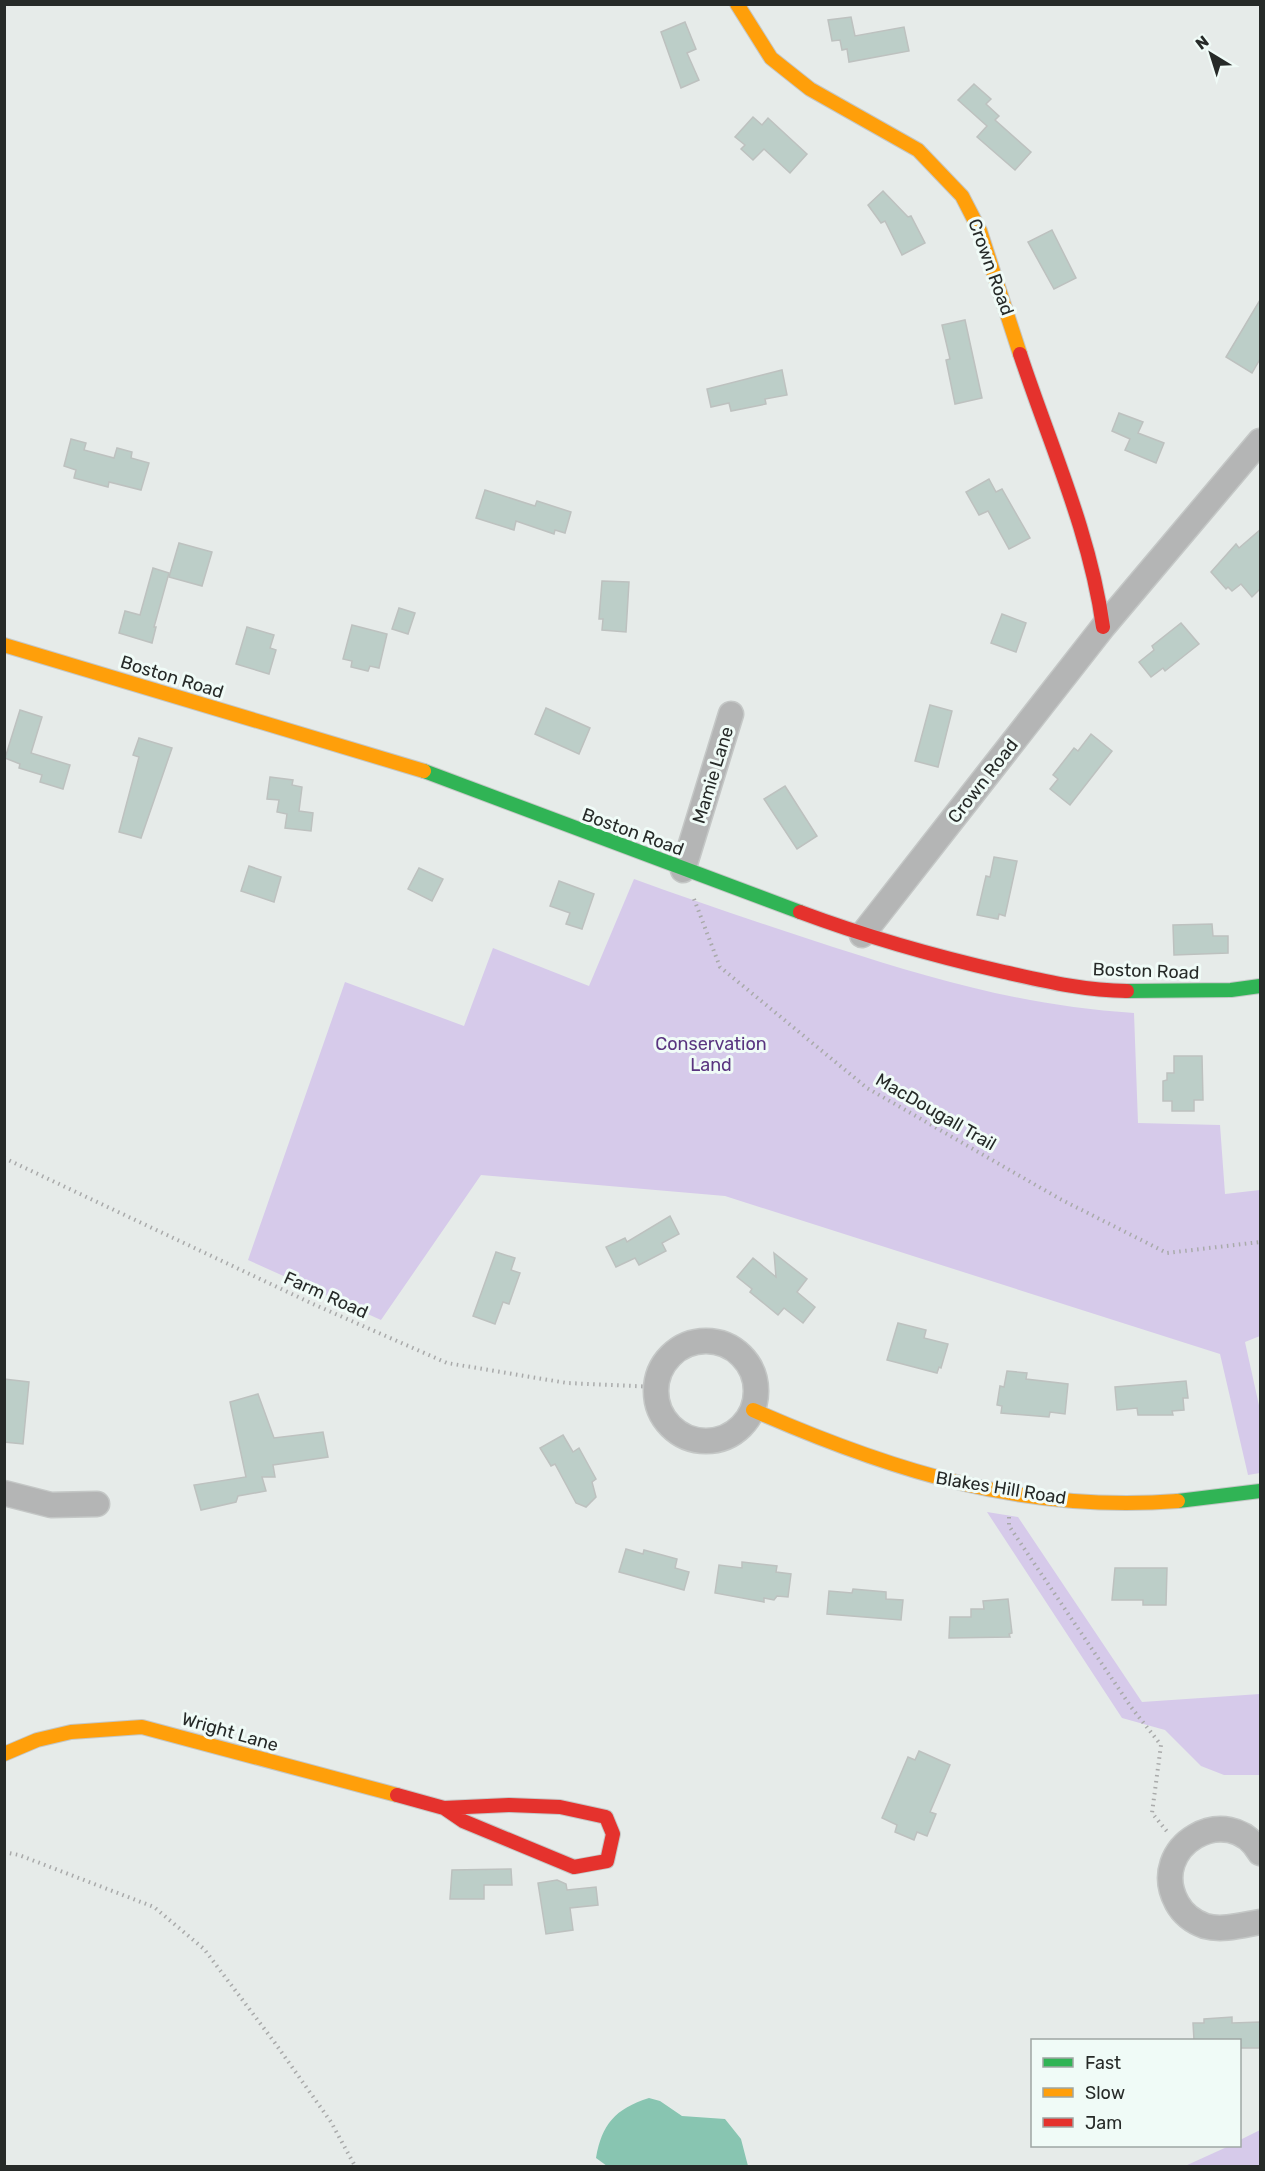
<svg xmlns="http://www.w3.org/2000/svg" width="1265" height="2171" viewBox="0 0 1265 2171" font-family="Rubik,sans-serif">
<style>
.green{fill:#d6caea}
.water{fill:#88c5b1}
.building{fill:#bccec8;stroke:#bdc1bf;stroke-width:1.5}
.lines{fill:none;stroke-linecap:round;stroke-linejoin:round}
.street-casing{stroke:#c4c7c6;stroke-width:27}
.fast-casing{stroke:#c4c7c6;stroke-width:16}
.slow-casing{stroke:#c4c7c6;stroke-width:16}
.jam-casing{stroke:#c4c7c6;stroke-width:16}
.path{stroke:#a9aaaa;stroke-width:4;stroke-dasharray:1.5 4.5;stroke-linecap:butt}
.street{stroke:#b4b5b5;stroke-width:24}
.fast{stroke:#30b455;stroke-width:14}
.slow{stroke:#ff9f0a;stroke-width:14}
.jam{stroke:#e5322d;stroke-width:14}
.labels{text-anchor:middle;stroke-width:6;stroke-linejoin:round;paint-order:stroke}
.street-label{font-size:18px;fill:#262a28;stroke:#f0fbf7}
.park-label{font-size:18px;fill:#5a3580;stroke:#f0fbf7}
</style>
<rect width="100%" height="100%" fill="#e6ebe9"/>
<g class="green">
<path d="M634,879C700,903 766,925 833,947C936,980 1025,1006 1134,1013L1138,1123L1220,1125L1225,1194L1260,1190V1336L1245,1342L1260,1410V1473L1248,1475L1220,1354L725,1196L481,1175L381,1320L248,1260L345,982L464,1026L493,948L589,986Z"/>
<path d="M987,1512L1018,1517L1142,1702L1260,1694V1775H1224L1201,1766L1165,1730L1122,1718Z"/>
<path d="M1260,2130V2166H1185L1229,2146H1240V2140Z"/>
</g>
<path class="water" d="M649,2098L660,2101L682,2116L725,2119L741,2139L748,2166H607L596,2158C602,2124 615,2109 649,2098Z"/>
<g class="building">
<path d="M851,17L855,36L904,27L909,51L849,62L847,49L842,50L840,40L832,41L828,20Z"/>
<path d="M685,22L696,49L687,53L699,80L681,88L661,32Z"/>
<path d="M974,84L991,99L986,104L999,116L995,120L1031,152L1015,170L977,137L987,126L958,100Z"/>
<path d="M753,117L762,125L768,118L807,154L790,173L764,149L753,160L741,149L745,145L735,137Z"/>
<path d="M883,191L908,217L911,216L925,243L902,255L885,221L881,223L868,205Z"/>
<path d="M1052,230L1076,278L1054,289L1028,242Z"/>
<path d="M1260,300V359L1252,373L1226,357Z"/>
<path d="M965,320L982,398L955,404L946,360L950,359L942,325Z"/>
<path d="M782,370L787,395L765,399L766,404L731,411L729,403L711,407L707,389Z"/>
<path d="M1119,413L1143,422L1138,433L1164,443L1156,463L1125,450L1130,439L1112,431Z"/>
<path d="M71,439L86,443L84,450L114,458L117,448L132,452L131,458L149,463L141,490L109,482L108,487L74,478L76,470L64,466Z"/>
<path d="M989,479L996,492L1002,489L1030,538L1009,549L988,511L979,515L966,492Z"/>
<path d="M485,490L535,506L537,501L571,512L565,533L555,530L554,534L516,521L514,530L476,518Z"/>
<path d="M1260,530V589L1252,597L1241,584L1232,591L1228,587L1226,589L1211,572L1236,544L1239,548Z"/>
<path d="M179,543L212,552L202,586L169,577Z"/>
<path d="M153,568L169,573L154,627H156L152,643L119,633L125,611L140,615Z"/>
<path d="M602,581L629,582L626,632L602,630L603,619H599Z"/>
<path d="M399,608L415,613L408,634L392,629Z"/>
<path d="M1002,614L1026,623L1016,652L991,643Z"/>
<path d="M1181,623L1199,644L1165,671L1163,668L1151,677L1139,662L1154,650L1152,646Z"/>
<path d="M352,625L387,634L379,668L370,666L368,671L351,667L352,661L343,659Z"/>
<path d="M247,627L274,635L270,648L276,650L269,674L236,664Z"/>
<path d="M930,705L952,711L938,767L915,761Z"/>
<path d="M546,708L590,728L579,754L535,734Z"/>
<path d="M20,710L42,717L31,753L70,765L63,789L40,782L42,775L19,768L20,764L5,758Z"/>
<path d="M1091,734L1112,751L1070,805L1050,789L1058,779L1053,775L1074,748L1078,751Z"/>
<path d="M139,738L172,748L141,838L119,832L139,757L133,755Z"/>
<path d="M270,777L293,780L292,785L302,787L299,811L313,813L311,831L285,828L287,814L277,812L279,800L267,799Z"/>
<path d="M785,786L817,836L797,849L764,799Z"/>
<path d="M994,857L1017,861L1005,916L999,914L998,919L977,915L986,876L990,877Z"/>
<path d="M249,866L281,877L274,902L241,891Z"/>
<path d="M419,868L443,879L432,901L408,889Z"/>
<path d="M559,881L594,894L582,929L566,924L570,913L550,906Z"/>
<path d="M1212,924L1213,936H1228V953L1174,955L1173,925Z"/>
<path d="M1174,1056H1202L1203,1100H1194V1111H1172V1101H1163V1081L1167,1080V1073H1174Z"/>
<path d="M670,1216L679,1234L662,1243L666,1251L639,1265L635,1258L616,1267L606,1247L625,1238L627,1242Z"/>
<path d="M496,1252L515,1258L511,1270L520,1273L509,1304L503,1302L495,1324L473,1316Z"/>
<path d="M774,1253L807,1279L797,1292L815,1307L803,1323L784,1308L778,1315L750,1292L752,1289L737,1277L753,1258L776,1277Z"/>
<path d="M898,1323L926,1330L924,1338L948,1344L941,1368L939,1367L937,1373L887,1360Z"/>
<path d="M1007,1371L1027,1373L1026,1379L1068,1384L1065,1414L1050,1412L1049,1417L1001,1413L1002,1406L997,1405L1000,1386L1004,1387Z"/>
<path d="M4,1379L29,1382L23,1444L4,1442Z"/>
<path d="M1186,1381L1188,1398H1183L1184,1410L1172,1411L1173,1415H1138L1137,1408L1117,1410L1115,1387Z"/>
<path d="M258,1394L274,1438L323,1432L328,1457L273,1465L275,1477H262L266,1491L238,1496L236,1502L201,1510L194,1485L246,1477L230,1402Z"/>
<path d="M563,1435L573,1452L579,1448L596,1479L592,1482L596,1497L586,1507L576,1503L555,1464L551,1466L540,1448Z"/>
<path d="M626,1549L643,1554L644,1550L677,1559L675,1568L689,1572L684,1590L619,1572Z"/>
<path d="M742,1562L777,1566L776,1572L791,1574L788,1597L777,1596L774,1600L764,1598V1602L715,1593L719,1565L742,1568Z"/>
<path d="M1115,1568H1167L1166,1605H1143V1600H1112Z"/>
<path d="M853,1589L886,1592V1599L903,1600L901,1620L827,1614L829,1591L852,1593Z"/>
<path d="M1008,1599L1012,1633L1009,1634L1010,1637L949,1638L950,1617H971V1609H984L983,1601Z"/>
<path d="M919,1751L950,1765L930,1812L936,1814L927,1836L917,1832L914,1840L895,1832L897,1825L882,1818L908,1757L915,1760Z"/>
<path d="M511,1869L512,1885H484V1899H450L452,1870Z"/>
<path d="M557,1880L566,1884L567,1890L596,1887L598,1905L570,1908L573,1930L546,1934L538,1883Z"/>
<path d="M1232,2017V2023L1260,2022V2048H1239V2040H1194L1193,2023H1204V2019Z"/>
</g>
<g class="lines">
<defs>
<g id="street">
<path d="M683,870L731,714"/>
<path d="M862,935L1103,627L1260,441"/>
<circle cx="706" cy="1391" r="50"/>
<path d="M4,1493L51,1505L97,1504"/>
<path d="M1260,1853C1229,1799 1146,1846 1177,1903C1183,1914 1194,1922 1205,1926C1222,1931 1243,1925 1260,1922"/>
</g>
<g id="fast">
<path d="M424,771L800,912"/>
<path d="M1127,991L1231,990L1260,986"/>
<path d="M1178,1501L1260,1491"/>
</g>
<g id="slow">
<path d="M737,4L771,58L810,89L918,150L962,196L980,231L1020,354"/>
<path d="M4,645L424,771"/>
<path d="M753,1410C892,1471 1024,1513 1178,1501"/>
<path d="M4,1754L37,1740L71,1732L142,1727L397,1795"/>
</g>
<g id="jam">
<path d="M1020,354C1050,445 1090,532 1103,627"/>
<path d="M800,912C867,937 934,956 1004,972C1044,981 1086,991 1127,991"/>
<path d="M397,1795L444,1808L509,1805L560,1807L606,1817L613,1834L607,1861L574,1867L463,1821L444,1808"/>
</g>
</defs>
<use href="#street" class="street-casing"/>
<use href="#fast" class="fast-casing"/>
<use href="#slow" class="slow-casing"/>
<use href="#jam" class="jam-casing"/>
<g class="path">
<path d="M694,899L720,967L867,1088L1060,1199L1167,1253L1260,1242"/>
<path d="M4,1158L313,1304L447,1363L567,1383L656,1387"/>
<path d="M1009,1517V1526L1131,1707L1161,1745L1152,1813L1169,1834"/>
<path d="M4,1852L19,1855L154,1907L204,1949L275,2043L331,2122L355,2166"/>
</g>
<use href="#street" class="street"/>
<use href="#fast" class="fast"/>
<use href="#slow" class="slow"/>
<use href="#jam" class="jam"/>
</g>
<g class="labels">
<g class="street-label">
<text transform="translate(991 267) rotate(70)" y="6">Crown Road</text>
<text transform="translate(172 677) rotate(17)" y="6">Boston Road</text>
<text transform="translate(713 775) rotate(-73)" y="6">Mamie Lane</text>
<text transform="translate(983 781) rotate(-52)" y="6">Crown Road</text>
<text transform="translate(633 832) rotate(20)" y="6">Boston Road</text>
<text transform="translate(1146 971) rotate(2)" y="6">Boston Road</text>
<text transform="translate(936 1112) rotate(30)" y="6">MacDougall Trail</text>
<text transform="translate(326 1295) rotate(24)" y="6">Farm Road</text>
<text transform="translate(1001 1488) rotate(9)" y="6">Blakes Hill Road</text>
<text transform="translate(230 1732) rotate(16)" y="6">Wright Lane</text>
</g>
<g class="park-label">
<text x="711" y="1050">Conservation<tspan x="711" dy="21">Land</tspan></text>
</g>
</g>
<rect width="1265" height="2171" fill="none" stroke="#262a28" stroke-width="12"/>
<rect x="1031" y="2039" width="210" height="108" fill="#f0fbf7" stroke="#9fa7a4" stroke-width="1.5"/>
<rect x="1043" y="2058" width="30" height="9" fill="#30b455" stroke="#9fa7a4" stroke-width="1.5"/>
<text x="1085" y="2069" font-size="18" fill="#262a28">Fast</text>
<rect x="1043" y="2088" width="30" height="9" fill="#ff9f0a" stroke="#9fa7a4" stroke-width="1.5"/>
<text x="1085" y="2099" font-size="18" fill="#262a28">Slow</text>
<rect x="1043" y="2118" width="30" height="9" fill="#e5322d" stroke="#9fa7a4" stroke-width="1.5"/>
<text x="1085" y="2129" font-size="18" fill="#262a28">Jam</text>
<g transform="translate(1211 54) rotate(322)" stroke="#f0fbf7" stroke-width="4.5" paint-order="stroke">
<path d="M0-4.5L10 22L0 15L-10 22Z" fill="#262a28"/>
<text y="-9" font-size="16" font-weight="bold" text-anchor="middle" fill="#262a28">N</text>
</g>
</svg>
